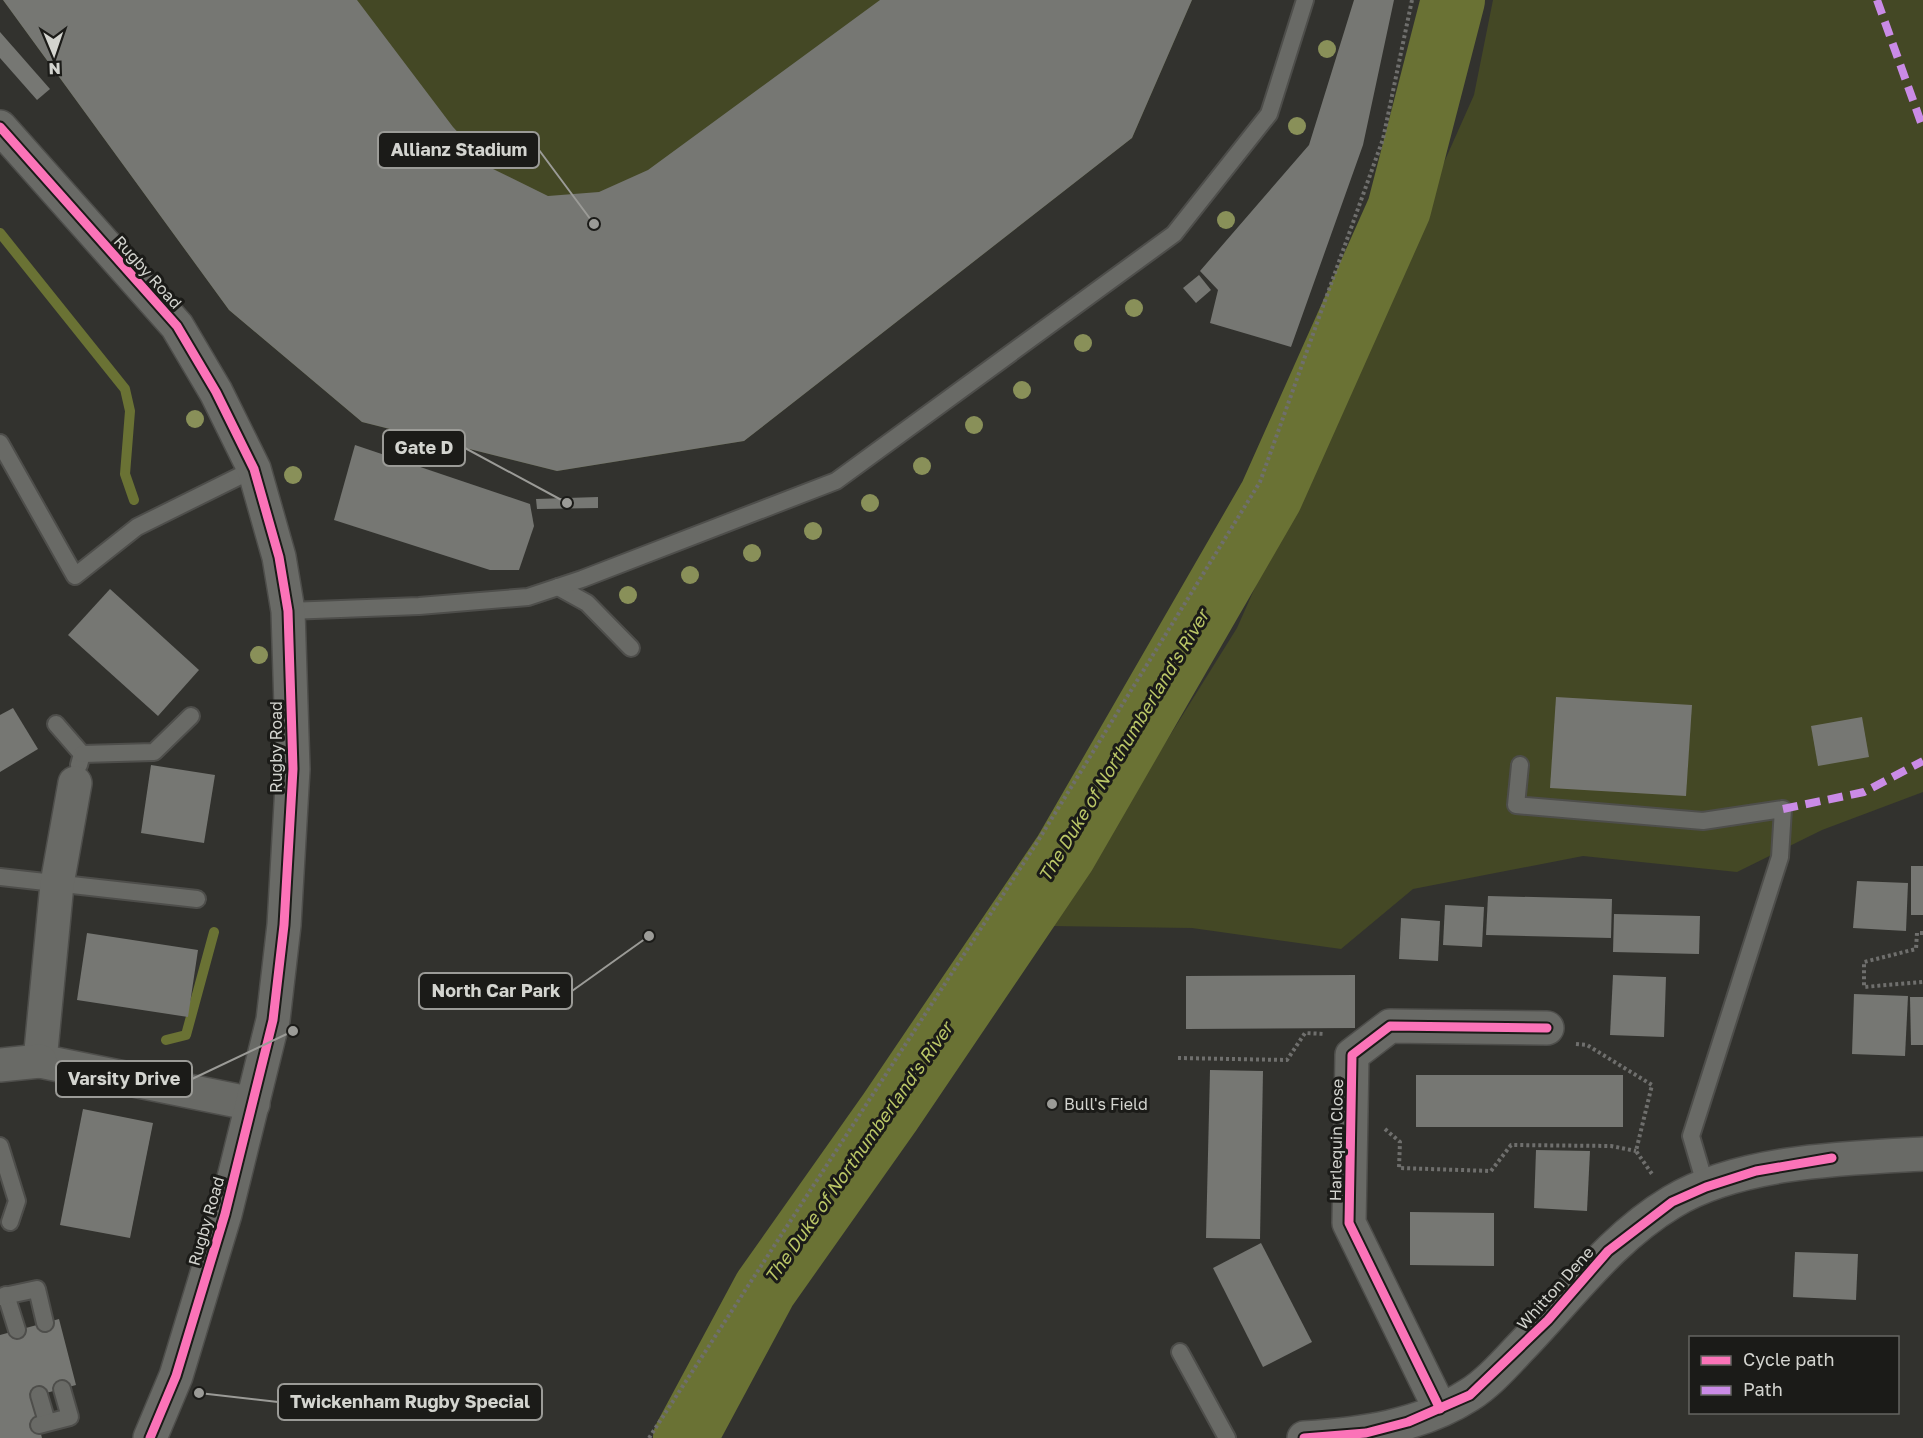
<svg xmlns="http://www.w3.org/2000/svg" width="1923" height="1438" viewBox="0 0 1923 1438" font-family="'Golos Text',sans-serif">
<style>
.green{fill:#444825}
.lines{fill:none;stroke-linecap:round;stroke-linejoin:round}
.stream{stroke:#6a7234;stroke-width:10}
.river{stroke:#6a7234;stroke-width:64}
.building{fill:#767773}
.lane-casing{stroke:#4e4e4b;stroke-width:20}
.street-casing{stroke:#4e4e4b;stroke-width:36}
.secondary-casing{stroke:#4e4e4b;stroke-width:36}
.path{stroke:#6f6f6d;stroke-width:4;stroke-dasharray:3 3;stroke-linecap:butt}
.lane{stroke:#696a66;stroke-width:16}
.street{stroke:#696a66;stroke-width:33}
.secondary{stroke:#696a66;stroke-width:33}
.quiet{stroke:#ca8be6;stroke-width:8;stroke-dasharray:15 8;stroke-linecap:butt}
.cycleway-casing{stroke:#1b1b18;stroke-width:13}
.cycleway{stroke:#fb73b8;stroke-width:9}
.tree{fill:#899059}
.poi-dot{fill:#9b9b97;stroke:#1b1b18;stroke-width:2}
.labels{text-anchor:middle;stroke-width:6;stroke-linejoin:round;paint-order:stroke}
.street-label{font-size:16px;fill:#d3d4cf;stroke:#1b1b18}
.poi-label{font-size:16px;fill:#d3d4cf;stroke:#1b1b18;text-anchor:start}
.water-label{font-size:18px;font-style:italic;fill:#bbc767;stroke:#1b1b18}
.leader{fill:none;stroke:#9b9b97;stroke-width:2}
.callout-dot{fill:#9b9b97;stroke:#1b1b18;stroke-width:2}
.callout{fill:#1b1b18;stroke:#9b9b97;stroke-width:2}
.callout-label{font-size:18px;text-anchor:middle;font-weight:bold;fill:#d3d4cf}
</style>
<rect width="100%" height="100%" fill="#32322e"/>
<g class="green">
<path d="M3,0H1192L1132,138L744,441L557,471L362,422L229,310Z"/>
<path d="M1493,0H1923V792L1822,830L1737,872L1583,856L1413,889L1341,949L1192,928L1051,926L1237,628L1474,95Z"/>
</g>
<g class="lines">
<g class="stream">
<path d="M0,233L125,389L130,411L125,474L134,500"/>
<path d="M166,1040L186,1035L214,932"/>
</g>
<path class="river" d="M685,1438L765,1289L890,1112L1065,853L1271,496L1399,209L1453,0"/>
</g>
<g class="building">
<path d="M3,0H357L453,127L491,168L548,196L599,192L648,170L880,0H1192L1132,138L744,441L557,471L362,422L229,310Z"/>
<path d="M1354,0H1394L1363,145L1291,347L1210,323L1218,290L1200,271L1309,145Z"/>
<path d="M0,32L50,89L37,100L0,58Z"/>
<path d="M1199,275L1211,290L1196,303L1183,288Z"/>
<path d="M355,445L530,504L534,526L519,570H490L334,520Z"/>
<path d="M598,497V508L537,509L536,499Z"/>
<path d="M110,589L199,670L158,716L68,635Z"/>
<path d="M1556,697L1692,705L1686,796L1550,788Z"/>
<path d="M13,708L38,749L0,772V715Z"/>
<path d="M1862,717L1869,757L1818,766L1811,726Z"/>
<path d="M151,765L215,775L204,843L141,833Z"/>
<rect x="1911" y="866" width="12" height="49"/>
<path d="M1857,881L1908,883L1906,931L1853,928Z"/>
<path d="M1488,896L1612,899L1611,938L1486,935Z"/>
<path d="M1445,905L1484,907L1482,947L1443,945Z"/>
<path d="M1614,914L1700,916L1699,954L1613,952Z"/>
<path d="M1401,918L1440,921L1438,961L1399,959Z"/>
<path d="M87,933L198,950L188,1017L77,1000Z"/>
<path d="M1355,975V1028L1186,1029V976Z"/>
<path d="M1613,975L1666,977L1664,1037L1610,1035Z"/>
<path d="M1854,994L1908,996L1905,1056L1852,1054Z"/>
<path d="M1910,997H1923V1045H1911Z"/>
<path d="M1210,1070L1263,1071L1260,1239L1206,1238Z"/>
<rect x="1416" y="1075" width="207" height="52"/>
<path d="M83,1109L153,1123L130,1238L60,1225Z"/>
<path d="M1536,1150L1590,1151L1587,1211L1534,1208Z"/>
<path d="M1410,1212L1494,1213V1266L1410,1265Z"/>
<path d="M1261,1243L1312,1342L1263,1367L1213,1268Z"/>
<path d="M1795,1252L1858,1254L1856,1300L1793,1297Z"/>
<path d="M59,1319L76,1385L31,1397L42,1438H0V1335Z"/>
</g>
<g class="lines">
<defs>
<g id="lane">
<path d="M0,443L75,576L137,527L254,469"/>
<path d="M558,587L587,603L631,648"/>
<path d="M288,611L419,606L528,597L582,579L836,481L1174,234L1269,114L1305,0"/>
<path d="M56,724L82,754L79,765"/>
<path d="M82,754L154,752L191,716"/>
<path d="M1520,765L1516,805L1703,821L1783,809L1780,857L1691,1136L1706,1187"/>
<path d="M0,877L197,899"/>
<path d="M0,1146L17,1201L10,1222"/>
<path d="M6,1295L17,1330"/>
<path d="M0,1297L37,1289L45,1323"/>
<path d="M1180,1352L1227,1438"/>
<path d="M39,1395L47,1422"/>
<path d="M39,1425L70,1417L62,1389"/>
</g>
<g id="street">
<path d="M75,783L57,884L40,1061L253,1104"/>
<path d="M0,1065L40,1061"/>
<path d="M1440,1409L1349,1223L1352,1055L1390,1026L1547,1028"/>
</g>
<g id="secondary">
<path d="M0,127L177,326L216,392L254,469L279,557L288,611L293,769L284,925L273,1020L225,1214L176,1376L150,1438"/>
<path d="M1304,1438C1361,1434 1419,1427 1469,1395C1487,1384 1504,1365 1519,1349C1568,1299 1610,1239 1672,1202C1739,1161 1846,1158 1923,1154"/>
</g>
</defs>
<use href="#lane" class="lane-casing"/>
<use href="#street" class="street-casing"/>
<use href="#secondary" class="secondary-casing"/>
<g class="path">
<path d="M1923,933H1917L1916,949L1864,962V987L1923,982"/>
<path d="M1576,1044L1587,1045L1652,1085L1636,1151L1652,1174"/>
<path d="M1178,1058L1287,1060L1305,1033L1325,1034"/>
<path d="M1385,1129L1400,1142L1399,1168L1491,1171L1511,1145L1611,1146L1636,1151"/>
<path d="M649,1438L1036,844L1260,482L1383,139L1412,0"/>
</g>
<use href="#lane" class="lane"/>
<use href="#street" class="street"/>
<use href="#secondary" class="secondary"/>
<g class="quiet">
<path d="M1877,0L1923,128"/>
<path d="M1783,809L1864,792L1923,761"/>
</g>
<defs>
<g id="cycleway">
<path d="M0,127L177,326L216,392L254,469L279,557L288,611L293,769L284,925L273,1020L225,1214L176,1376L150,1438"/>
<path d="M1440,1409L1349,1223L1352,1055L1390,1026L1547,1028"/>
<path d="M1304,1438L1366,1433L1408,1422L1470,1395L1548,1320L1608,1251L1672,1202L1706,1187L1756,1171L1832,1158"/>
</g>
</defs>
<use href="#cycleway" class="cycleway-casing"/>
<use href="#cycleway" class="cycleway"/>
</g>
<g class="tree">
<circle cx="1327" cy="49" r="9"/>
<circle cx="1297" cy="126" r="9"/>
<circle cx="1226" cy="220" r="9"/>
<circle cx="1134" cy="308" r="9"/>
<circle cx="1083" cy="343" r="9"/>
<circle cx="1022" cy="390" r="9"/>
<circle cx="195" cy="419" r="9"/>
<circle cx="974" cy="425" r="9"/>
<circle cx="922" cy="466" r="9"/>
<circle cx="293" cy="475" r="9"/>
<circle cx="870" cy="503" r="9"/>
<circle cx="813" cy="531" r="9"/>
<circle cx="752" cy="553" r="9"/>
<circle cx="690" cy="575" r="9"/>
<circle cx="628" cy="595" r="9"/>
<circle cx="259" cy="655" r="9"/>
</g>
<circle class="poi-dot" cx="1052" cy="1104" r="6"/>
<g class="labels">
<g class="street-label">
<text transform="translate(148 272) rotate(48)" y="6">Rugby Road</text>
<text transform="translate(276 747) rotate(-90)" y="6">Rugby Road</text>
<text transform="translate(1336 1140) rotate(-89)" y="6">Harlequin Close</text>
<text transform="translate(206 1221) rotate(-74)" y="6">Rugby Road</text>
<text transform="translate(1555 1288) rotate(-48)" y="6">Whitton Dene</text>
</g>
<g class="poi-label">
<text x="1064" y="1110">Bull's Field</text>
</g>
<g class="water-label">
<text transform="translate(1124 746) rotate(-59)" y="6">The Duke of Northumberland's River</text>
<text transform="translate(859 1153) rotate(-55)" y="6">The Duke of Northumberland's River</text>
</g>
</g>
<path class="leader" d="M594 224L539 150M567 503L465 448M649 936L572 991M293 1031L192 1079M199 1393L278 1402"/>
<g class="callout-dot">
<circle cx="594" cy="224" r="6"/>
<circle cx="567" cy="503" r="6"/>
<circle cx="649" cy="936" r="6"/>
<circle cx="293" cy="1031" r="6"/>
<circle cx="199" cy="1393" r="6"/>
</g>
<g class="callout">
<rect x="378" y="132" width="161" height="36" rx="6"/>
<rect x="383" y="430" width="82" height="36" rx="6"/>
<rect x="419" y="973" width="153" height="36" rx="6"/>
<rect x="56" y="1061" width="136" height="36" rx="6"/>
<rect x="278" y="1384" width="264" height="36" rx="6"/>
</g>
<g class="callout-label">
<text x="459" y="156">Allianz Stadium</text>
<text x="424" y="454">Gate D</text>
<text x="496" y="997">North Car Park</text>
<text x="124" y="1085">Varsity Drive</text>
<text x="410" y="1408">Twickenham Rugby Special</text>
</g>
<rect x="1689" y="1336" width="210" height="78" fill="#1b1b18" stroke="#656561" stroke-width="1.5"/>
<rect x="1701" y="1356" width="30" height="9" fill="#fb73b8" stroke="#656561" stroke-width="1.5"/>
<text x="1743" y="1366" font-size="18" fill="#d3d4cf">Cycle path</text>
<rect x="1701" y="1386" width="30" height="9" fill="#ca8be6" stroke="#656561" stroke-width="1.5"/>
<text x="1743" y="1396" font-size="18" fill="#d3d4cf">Path</text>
<g transform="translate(54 54) rotate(178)" stroke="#1b1b18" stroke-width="4.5" paint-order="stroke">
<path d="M0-4.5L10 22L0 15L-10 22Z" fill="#d3d4cf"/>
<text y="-9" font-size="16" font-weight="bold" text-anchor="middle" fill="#d3d4cf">N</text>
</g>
</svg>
